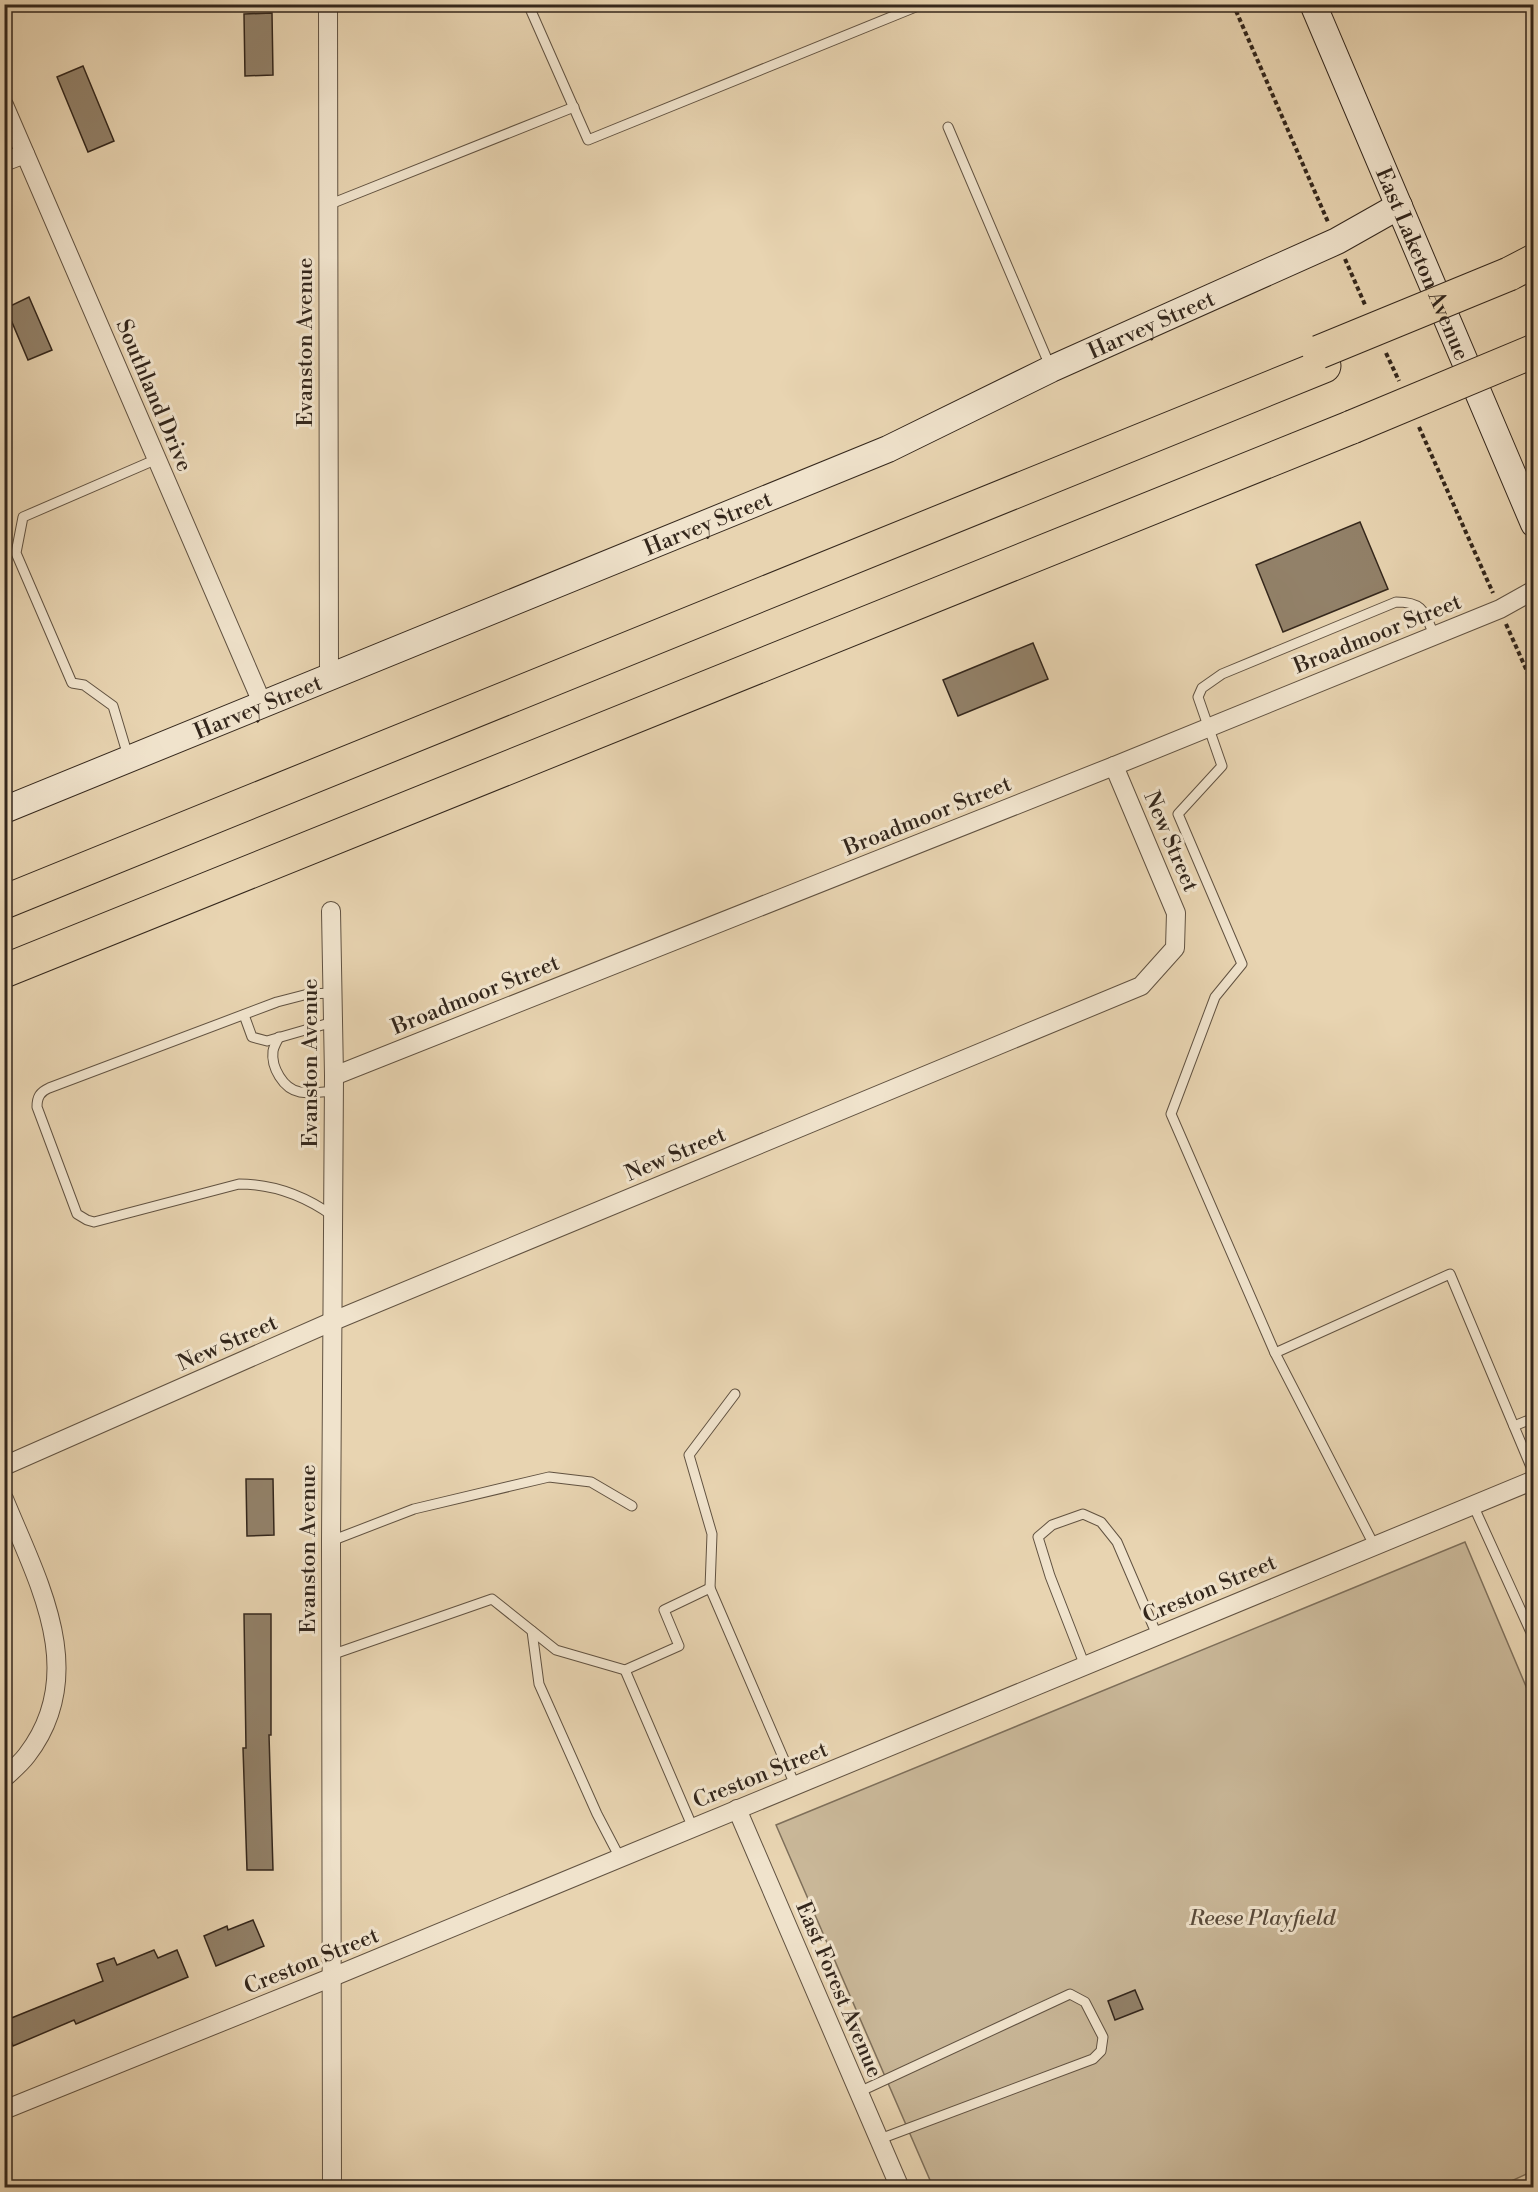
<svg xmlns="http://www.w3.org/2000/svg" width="1538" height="2192" viewBox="0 0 1538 2192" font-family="'Libre Bodoni',serif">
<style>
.green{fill:#c9b798;stroke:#7e6f5a;stroke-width:1.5}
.building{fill:#928169;stroke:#34271c;stroke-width:1.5}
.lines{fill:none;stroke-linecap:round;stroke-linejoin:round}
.lane-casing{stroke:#615241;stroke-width:11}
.street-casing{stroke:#615241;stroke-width:20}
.secondary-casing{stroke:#34271c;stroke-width:28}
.highway-casing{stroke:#34271c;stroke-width:35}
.path{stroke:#34271c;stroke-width:4;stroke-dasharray:4.5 3;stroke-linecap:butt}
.lane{stroke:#f0e3cc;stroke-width:9}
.street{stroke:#f0e3cc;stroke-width:18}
.secondary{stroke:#f0e3cc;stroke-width:26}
.highway{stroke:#e8d4b1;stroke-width:33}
.highway-bridge-casing{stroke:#34271c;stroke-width:35;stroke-linecap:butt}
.highway-bridge{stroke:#e8d4b1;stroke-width:33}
.labels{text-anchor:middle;stroke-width:6;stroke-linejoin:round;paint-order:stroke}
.street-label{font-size:22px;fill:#34271c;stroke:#f0e3cc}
.park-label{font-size:22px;font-style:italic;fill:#594b3b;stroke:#f0e3cc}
</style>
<rect width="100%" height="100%" fill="#e8d4b1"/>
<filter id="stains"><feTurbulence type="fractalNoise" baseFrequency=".00333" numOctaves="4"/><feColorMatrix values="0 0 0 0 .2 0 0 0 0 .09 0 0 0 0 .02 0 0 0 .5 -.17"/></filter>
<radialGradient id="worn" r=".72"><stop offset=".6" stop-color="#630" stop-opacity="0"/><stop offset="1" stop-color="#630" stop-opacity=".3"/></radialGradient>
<path class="green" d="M1465,1542L1533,1703V2171L1496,2188L933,2187L776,1825Z"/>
<g class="building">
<path d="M272,13L273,75L245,76L244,14Z"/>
<path d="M83,66L114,141L88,152L57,77Z"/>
<path d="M29,297L52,350L28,360L6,308Z"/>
<path d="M1360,522L1388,589L1283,632L1256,565Z"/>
<path d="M1033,643L1048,679L958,716L943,680Z"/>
<path d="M246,1479H273L274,1535L247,1536Z"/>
<path d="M244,1614H271V1735H269L273,1870H247L243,1748H246Z"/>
<path d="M253,1920L264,1946L216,1966L204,1936L227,1926L228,1930Z"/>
<path d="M154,1950L158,1958L177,1950L188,1977L76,2024L74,2020L13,2046L4,2021L103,1981L97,1964L114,1958L117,1965Z"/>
<path d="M1135,1990L1143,2009L1115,2020L1108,2001Z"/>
</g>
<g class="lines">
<defs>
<g id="lane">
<path d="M528,4L588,140L923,4"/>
<path d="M948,127L1050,366"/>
<path d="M328,205L574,107"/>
<path d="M128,756L113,706L84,685L72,683L16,553L23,517L157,459"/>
<path d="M332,993L308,994L277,1002L49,1088C40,1092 37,1097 37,1107L77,1214L87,1220L94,1222L239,1184C273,1184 305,1196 333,1216"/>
<path d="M244,1015L252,1037L267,1041L333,1022"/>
<path d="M279,1037C277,1041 274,1046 273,1051C271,1067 283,1089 300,1092C311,1094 323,1092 334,1091"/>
<path d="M1275,1353L1450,1274L1534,1474"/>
<path d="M1514,1426L1534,1418"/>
<path d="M1473,1505L1534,1639"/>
<path d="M331,1541L414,1509L549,1477L591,1482L632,1506"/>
<path d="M1374,1545L1275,1353L1171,1114L1215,997L1242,964L1178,814L1222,766L1198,697L1202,688L1222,674L1396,602C1423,602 1424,611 1434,635"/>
<path d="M710,1588L712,1534L689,1455L735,1394"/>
<path d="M532,1631L539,1684L597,1814L620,1858"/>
<path d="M331,1655L492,1599L556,1650L625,1670"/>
<path d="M1085,1666L1050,1576L1038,1537L1052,1525L1083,1514L1101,1522L1117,1542L1157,1635"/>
<path d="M693,1828L625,1670L679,1646L664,1610L710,1588L795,1785"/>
<path d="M859,2092L1070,1994L1085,2002L1103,2037L1101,2051L1093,2059L880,2139"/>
</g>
<g id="street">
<path d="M328,4L329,679"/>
<path d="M4,105L263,705"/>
<path d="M4,162L25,154"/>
<path d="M331,911L334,1076L331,1541L332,2188"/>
<path d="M334,1076L1114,766L1500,609L1534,590"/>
<path d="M4,1466L331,1322L1141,986L1175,948L1176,913L1114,766"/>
<path d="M4,1499C38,1582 90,1673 27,1755C21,1763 12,1771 4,1778"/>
<path d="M737,1809L900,2188"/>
<path d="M4,2110L330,1978L1534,1480"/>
</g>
<g id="secondary">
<path id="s1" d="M1313,4L1534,524"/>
<path id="s2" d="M4,810L888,449L1051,369L1337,241L1399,206"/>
</g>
<g id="highway">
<path d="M1509,274L1534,261"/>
<path d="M4,902L1324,366"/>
<path d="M4,971L1352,427"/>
</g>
</defs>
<use href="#lane" class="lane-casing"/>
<use href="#street" class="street-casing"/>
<use href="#secondary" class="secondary-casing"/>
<use href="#highway" class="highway-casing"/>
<g class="path">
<path d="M1233,4L1328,222"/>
<path d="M1345,259L1366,307"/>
<path d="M1386,353L1399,381"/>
<path d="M1419,427L1493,593"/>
<path d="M1506,624L1534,687"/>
</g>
<use href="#lane" class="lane"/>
<use href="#street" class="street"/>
<use href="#secondary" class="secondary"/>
<use href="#highway" class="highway"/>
<defs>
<g id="highway-bridge">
<path d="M1319,352L1509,274"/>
<path d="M1352,427L1534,351"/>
</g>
</defs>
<use href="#highway-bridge" class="highway-bridge-casing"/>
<use href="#highway-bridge" class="highway-bridge"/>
</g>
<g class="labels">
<g class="street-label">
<text dy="8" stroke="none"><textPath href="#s1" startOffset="282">East Laketon Avenue</textPath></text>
<text dy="8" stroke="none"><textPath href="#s2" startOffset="1246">Harvey Street</textPath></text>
<text transform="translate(304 342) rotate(-90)" y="8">Evanston Avenue</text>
<text transform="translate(155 395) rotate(67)" y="8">Southland Drive</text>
<text dy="8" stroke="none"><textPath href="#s2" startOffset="760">Harvey Street</textPath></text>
<text transform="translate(1377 633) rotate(-22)" y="8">Broadmoor Street</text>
<text dy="8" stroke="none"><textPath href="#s2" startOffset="274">Harvey Street</textPath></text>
<text transform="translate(927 815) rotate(-22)" y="8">Broadmoor Street</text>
<text transform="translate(1172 841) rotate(67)" y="8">New Street</text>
<text transform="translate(475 994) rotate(-22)" y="8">Broadmoor Street</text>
<text transform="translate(309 1063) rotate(-90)" y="8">Evanston Avenue</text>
<text transform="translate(675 1153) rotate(-23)" y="8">New Street</text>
<text transform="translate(227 1342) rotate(-24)" y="8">New Street</text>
<text transform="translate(307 1549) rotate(-90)" y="8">Evanston Avenue</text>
<text transform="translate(1209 1588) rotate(-23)" y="8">Creston Street</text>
<text transform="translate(760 1774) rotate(-22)" y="8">Creston Street</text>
<text transform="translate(311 1960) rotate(-22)" y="8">Creston Street</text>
<text transform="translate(840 1989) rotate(67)" y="8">East Forest Avenue</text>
</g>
<g class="park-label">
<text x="1262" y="1925">Reese Playfield</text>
</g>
</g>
<rect width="1538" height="2192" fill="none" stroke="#e8d4b1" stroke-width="24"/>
<rect x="6" y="6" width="1526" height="2180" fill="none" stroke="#34271c" stroke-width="3"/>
<rect x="12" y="12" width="1514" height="2168" fill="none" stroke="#34271c" stroke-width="1.5"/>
<rect width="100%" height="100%" filter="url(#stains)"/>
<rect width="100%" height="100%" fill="url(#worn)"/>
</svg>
